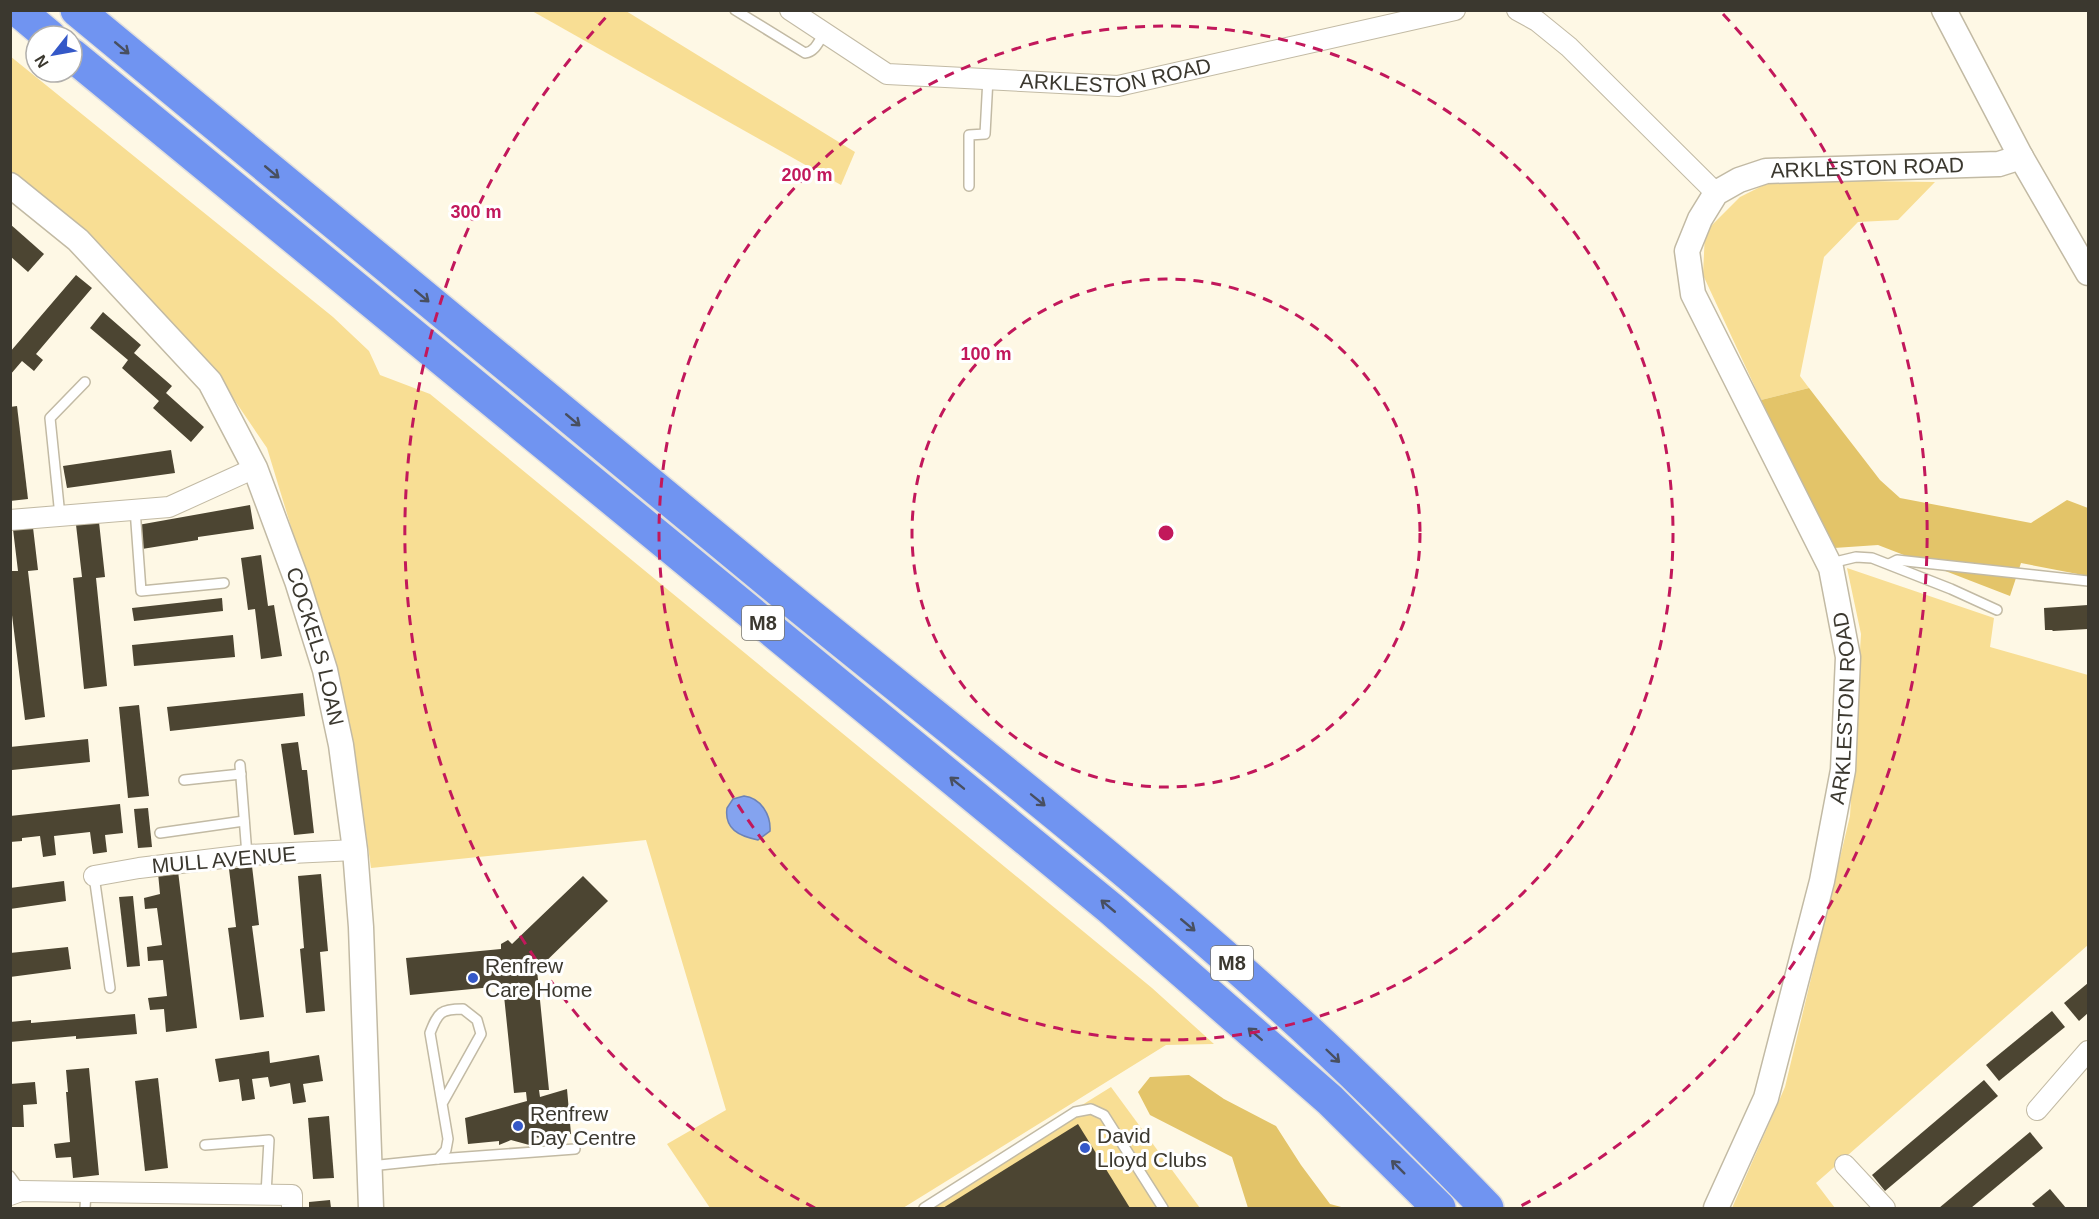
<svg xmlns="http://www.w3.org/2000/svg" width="2099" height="1219" viewBox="0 0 2099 1219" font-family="Arial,sans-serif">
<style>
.green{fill:#f8de94}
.forest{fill:#e3c469}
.water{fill:#84a3ef;stroke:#6e83b5;stroke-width:1.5}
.building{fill:#4c4532}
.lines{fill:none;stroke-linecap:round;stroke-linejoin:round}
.service-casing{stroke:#c2baa4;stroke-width:12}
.minor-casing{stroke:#c2baa4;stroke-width:22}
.tertiary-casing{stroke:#c2baa4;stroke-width:27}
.motorway-casing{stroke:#e0dfde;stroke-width:36}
.service{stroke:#fff;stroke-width:9}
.minor{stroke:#fff;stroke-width:20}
.tertiary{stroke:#fff;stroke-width:24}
.motorway{stroke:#7094f1;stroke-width:33}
.oneway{stroke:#484f60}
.ring{fill:none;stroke:#c2185b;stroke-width:3;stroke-dasharray:10 8}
.poi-dot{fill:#3458c8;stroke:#fff;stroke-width:2}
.labels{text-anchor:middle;stroke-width:6;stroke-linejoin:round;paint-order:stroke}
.shield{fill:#fff;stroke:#76746d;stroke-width:1.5}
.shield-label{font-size:20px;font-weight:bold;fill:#3b382f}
.street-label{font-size:21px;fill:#3b382f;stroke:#fff}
.poi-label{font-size:21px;fill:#3b382f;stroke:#fff;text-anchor:start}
.centre{fill:#c2185b;stroke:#fff;stroke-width:3}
.ring-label{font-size:18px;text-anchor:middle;font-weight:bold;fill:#c2185b;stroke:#fff;stroke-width:6;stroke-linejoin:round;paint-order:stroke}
</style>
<rect width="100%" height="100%" fill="#fef8e5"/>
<g class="green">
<path d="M532,11H626L855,152L841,185Z"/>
<path d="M10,56L333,317L369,351L380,375L430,394L1152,988L1214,1044L1166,1045L903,1208H710L667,1144L726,1110L646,840L371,868L354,748L306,576L267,448L216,373L107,251L11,172Z"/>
<path d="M1774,180L1935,182L1898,220L1858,222L1824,257L1800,376L1809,388L1761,400L1703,275L1705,232L1740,197Z"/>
<path d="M1847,568L1994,618L1990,647L2088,675V945L1816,1183L1835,1208H1732L1785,1087L1850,816L1861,634Z"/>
<path d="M1111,1087L1200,1208H916Z"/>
</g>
<g class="forest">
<path d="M1809,388L1880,480L1900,498L2031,523L2067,500L2088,508V576L2021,563L2010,596L1878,545L1834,548L1761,400Z"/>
<path d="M1189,1075L1224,1099L1276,1126L1301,1165L1330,1204L1345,1208H1248L1232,1157L1150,1115L1138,1092L1150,1077Z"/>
</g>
<path class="water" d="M744,796C761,798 771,815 770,831L758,840C739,836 724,829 727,808L733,799Z"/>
<g class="building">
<path d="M10,224L44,254L28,272L10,256Z"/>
<path d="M76,275L92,288L36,354L43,360L34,371L22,361L10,375V352Z"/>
<path d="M103,312L141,345L134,353L172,386L166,393L204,427L191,442L153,408L159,401L122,368L128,360L90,328Z"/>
<path d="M17,406L28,499L10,501V407Z"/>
<path d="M171,450L175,473L67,488L63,466Z"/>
<path d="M250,505L254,529L198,537V540L142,549L138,525Z"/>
<path d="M98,513L105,577L96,578L107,686L84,689L73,578L82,577L75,516Z"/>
<path d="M32,519L38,570L28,571L45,717L25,720L10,599V571H18L12,521Z"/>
<path d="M261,555L268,606L274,605L282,656L261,659L255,609L248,610L241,558Z"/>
<path d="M222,598L223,611L134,621L132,608Z"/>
<path d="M2088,605V629L2053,631L2052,630H2045L2044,608Z"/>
<path d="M233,635L235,657L134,666L132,645Z"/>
<path d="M303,693L305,716L170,731L167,707Z"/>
<path d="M139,705L149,796L128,798L119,707Z"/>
<path d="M88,739L90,762L12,770L10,747Z"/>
<path d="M298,742L302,770H307L314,833L294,835L281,744Z"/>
<path d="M120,804L123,833L105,835L107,852L93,854L90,832L54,836L56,855L43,857L40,836L22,838V841L10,842V816Z"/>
<path d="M148,808L152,847L138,848L134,809Z"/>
<path d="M252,866L259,925L252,926L264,1017L240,1020L228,928L236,927L229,869Z"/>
<path d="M178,871L197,1028L166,1032L164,1009L150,1010L148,998L167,996L163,960L148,961L147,947L162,945L157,908L145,909L144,898L160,894L158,873Z"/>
<path d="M321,874L328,951L320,952L325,1011L306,1013L300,949L304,948L298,876Z"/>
<path d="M583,876L608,901L537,970L549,1090H539L540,1097L567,1089L571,1134L534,1138L533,1146L511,1140L499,1145V1141L468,1144L465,1118L527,1101L526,1092L514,1093L503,986L410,995L406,958L501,949V944L508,940L512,944Z"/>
<path d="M64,881L66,901L10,909V888Z"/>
<path d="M133,896L140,966L127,967L119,897Z"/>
<path d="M68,947L71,969L10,977V953Z"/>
<path d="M2088,983V1013L2079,1021L2064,1003Z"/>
<path d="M2052,1011L2065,1027L1999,1081L1986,1065Z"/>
<path d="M135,1014L137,1034L76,1039V1036L10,1042V1022L31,1020V1023Z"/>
<path d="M269,1051L270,1063L319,1055L323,1081L303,1084L306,1102L293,1104L290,1083L270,1087L268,1077L252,1079L255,1099L242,1101L239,1079L219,1082L215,1059Z"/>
<path d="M89,1068L99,1175L73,1178L71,1157L56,1158L54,1144L70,1142L66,1092H68L66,1070Z"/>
<path d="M158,1078L168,1168L145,1171L135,1081Z"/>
<path d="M1984,1080L1998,1096L1885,1191L1872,1175Z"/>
<path d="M35,1082L37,1104L23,1105L24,1127H10V1084Z"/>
<path d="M329,1116L334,1178L313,1179L308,1118Z"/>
<path d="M1078,1124L1130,1208H943Z"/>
<path d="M2030,1132L2043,1148L1971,1208H1939Z"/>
<path d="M2050,1189L2066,1208H2036L2032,1204Z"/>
<path d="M330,1200L331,1208H309V1202Z"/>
</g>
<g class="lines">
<defs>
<g id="service">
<path d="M735,10L805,53C815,52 819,41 824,33"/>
<path d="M969,186V135L985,134L988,78"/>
<path d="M135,509L141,591L224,583"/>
<path d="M60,516L50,418L85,382"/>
<path d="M1831,563L1856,557L1872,558L1951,589L1997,610"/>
<path d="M1889,564L1897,560L2088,581"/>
<path d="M240,765L247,855"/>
<path d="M184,780L241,774"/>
<path d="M160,833L244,821"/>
<path d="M94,876L110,988"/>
<path d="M205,1145L269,1140L266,1194"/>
<path d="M438,1159L575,1149"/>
<path d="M370,1166L438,1159L446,1150L448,1139L430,1033C438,1012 441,1009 463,1009L477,1020L481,1034L443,1102"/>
<path d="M10,1176L21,1191"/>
<path d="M85,1208L86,1192"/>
<path d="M924,1208L1075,1112L1091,1109L1104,1115L1163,1208"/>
</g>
<g id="minor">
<path id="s1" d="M790,10L887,74L1118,86L1455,10"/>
<path d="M1517,10L1537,21L1569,47L1716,193"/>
<path d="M10,520L169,507L255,468"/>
<path d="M94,876L139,868L247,855L355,850"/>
<path d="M2037,1110L2088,1051"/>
<path d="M1845,1165L1885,1208"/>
<path d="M10,1195L21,1191L292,1195V1208"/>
</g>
<g id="tertiary">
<path d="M1944,10L2021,157L2088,273"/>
<path id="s2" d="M10,185L78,240L210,382L255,468L297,581L325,670L341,745L355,850L361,927L371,1208"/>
<path id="s3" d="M1716,1208L1766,1098L1822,881L1843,770L1848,657L1831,568L1693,294L1687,251L1700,219L1716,193L1739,180L1766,171L1999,164L2021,157"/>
</g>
<g id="motorway">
<path d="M18,10L49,36"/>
<path d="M77,10C311,204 545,398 780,591C943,724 1110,853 1267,994C1344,1062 1416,1135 1487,1208"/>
<path d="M72,55L1110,908L1330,1100L1439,1208"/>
</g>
</defs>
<use href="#service" class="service-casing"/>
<use href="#minor" class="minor-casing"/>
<use href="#tertiary" class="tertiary-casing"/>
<use href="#motorway" class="motorway-casing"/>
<use href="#service" class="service"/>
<use href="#minor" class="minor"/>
<use href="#tertiary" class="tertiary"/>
<use href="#motorway" class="motorway"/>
</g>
<defs><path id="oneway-shaft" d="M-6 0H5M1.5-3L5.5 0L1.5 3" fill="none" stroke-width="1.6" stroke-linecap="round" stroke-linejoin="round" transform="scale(1.5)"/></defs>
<g class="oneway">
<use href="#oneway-shaft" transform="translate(122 48) rotate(40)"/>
<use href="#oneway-shaft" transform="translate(272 172) rotate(40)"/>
<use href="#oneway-shaft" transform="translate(422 296) rotate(40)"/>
<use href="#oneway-shaft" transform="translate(573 420) rotate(40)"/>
<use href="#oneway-shaft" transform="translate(957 783) rotate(-141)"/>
<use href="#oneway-shaft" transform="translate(1038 800) rotate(39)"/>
<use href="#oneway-shaft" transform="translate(1108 906) rotate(-140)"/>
<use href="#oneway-shaft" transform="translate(1188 925) rotate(40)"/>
<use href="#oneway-shaft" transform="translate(1255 1034) rotate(-139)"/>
<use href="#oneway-shaft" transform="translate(1333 1056) rotate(44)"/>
<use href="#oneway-shaft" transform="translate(1398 1167) rotate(-135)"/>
</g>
<g class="ring">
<circle cx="1166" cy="533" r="254"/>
<circle cx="1166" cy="533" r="507"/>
<path d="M815 1208A761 761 0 0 1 609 14M1723 14A761 761 0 0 1 1517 1208"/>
</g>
<g class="poi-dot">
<circle cx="473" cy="978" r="6"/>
<circle cx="518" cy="1126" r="6"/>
<circle cx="1085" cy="1148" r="6"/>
</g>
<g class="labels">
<g class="shield">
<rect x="742" y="606" width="42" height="34" rx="4.5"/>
<rect x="1211" y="946" width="42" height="34" rx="4.5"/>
</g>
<g class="shield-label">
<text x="763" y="630">M8</text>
<text x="1232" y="970">M8</text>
</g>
<g class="street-label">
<text dy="7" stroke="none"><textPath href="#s1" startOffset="346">ARKLESTON ROAD</textPath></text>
<text dy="7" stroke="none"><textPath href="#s3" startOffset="1233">ARKLESTON ROAD</textPath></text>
<text dy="7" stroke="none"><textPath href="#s2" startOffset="567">COCKELS LOAN</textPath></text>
<text dy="7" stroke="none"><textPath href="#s3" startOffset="520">ARKLESTON ROAD</textPath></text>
<text transform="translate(224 860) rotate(-5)" y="7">MULL AVENUE</text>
</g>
<g class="poi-label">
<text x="485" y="973">Renfrew<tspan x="485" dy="24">Care Home</tspan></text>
<text x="530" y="1121">Renfrew<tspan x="530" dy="24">Day Centre</tspan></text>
<text x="1097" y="1143">David<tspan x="1097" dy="24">Lloyd Clubs</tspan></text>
</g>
</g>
<circle cx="1166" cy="533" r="9" class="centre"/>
<g class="ring-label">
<text x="807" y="181">200 m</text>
<text x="476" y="218">300 m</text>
<text x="986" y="360">100 m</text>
</g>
<rect width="2099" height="1219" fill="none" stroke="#3b382f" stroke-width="24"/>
<g transform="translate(54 54) rotate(239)"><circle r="28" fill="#ffffff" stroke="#b1afac" stroke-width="1.5"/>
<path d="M0-4.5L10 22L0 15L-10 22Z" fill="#3458c8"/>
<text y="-9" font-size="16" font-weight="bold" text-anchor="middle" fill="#3b382f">N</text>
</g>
</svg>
